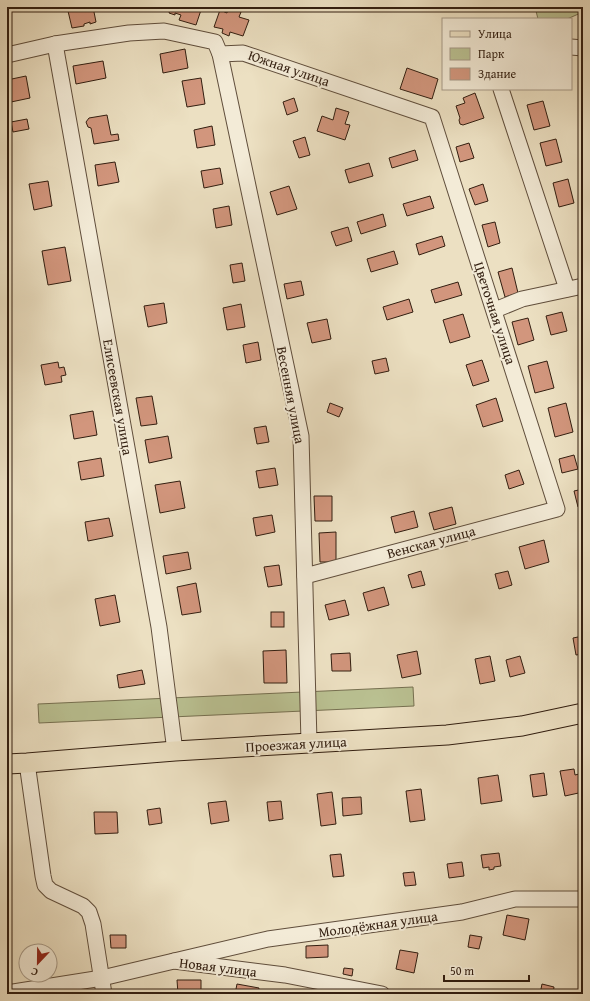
<svg xmlns="http://www.w3.org/2000/svg" width="590" height="1001" viewBox="0 0 590 1001" font-family="'Gentium Book Plus',serif">
<style>
.green{fill:#bac192;stroke:#767051}
.building{fill:#d2967d;stroke:#321e10}
.lines{fill:none;stroke-linecap:round;stroke-linejoin:round}
.minor-casing{stroke:#604e3c;stroke-width:17}
.major-casing{stroke:#321e10;stroke-width:21}
.minor{stroke:#f3ebd7;stroke-width:15}
.major{stroke:#ece0c2;stroke-width:19}
.labels{text-anchor:middle;stroke-width:4;stroke-linejoin:round;paint-order:stroke}
.street-label{font-size:14px;fill:#321e10;stroke:#f3ebd7}
</style>
<rect width="100%" height="100%" fill="#ece0c2"/>
<filter id="stains"><feTurbulence type="fractalNoise" baseFrequency=".005" numOctaves="4"/><feColorMatrix values="0 0 0 0 .2 0 0 0 0 .09 0 0 0 0 .02 0 0 0 .5 -.17"/></filter>
<radialGradient id="worn" r=".72"><stop offset=".6" stop-color="#630" stop-opacity="0"/><stop offset="1" stop-color="#630" stop-opacity=".3"/></radialGradient>
<g class="green">
<path d="M535,7H583V12L567,19H538Z"/>
<path d="M413,687L414,706L39,723L38,704Z"/>
</g>
<g class="building">
<path d="M84,7H93L96,22L90,24V22L84,24V26L72,28L68,11Z"/>
<path d="M171,7H202L196,25L179,20L181,15L175,13V15L169,13Z"/>
<path d="M228,8L241,12L239,17L249,20L243,36L230,32L229,36L222,33L223,29L214,27L220,10L227,13Z"/>
<path d="M185,49L188,68L163,73L160,54Z"/>
<path d="M103,61L106,78L76,84L73,66Z"/>
<path d="M407,68L438,79L432,99L400,89Z"/>
<path d="M26,76L30,98L11,102L7,80Z"/>
<path d="M201,78L205,104L187,107L182,81Z"/>
<path d="M475,93L484,118L463,125L460,124L459,120L460,118L456,106L465,103L463,98Z"/>
<path d="M294,98L298,111L287,115L283,102Z"/>
<path d="M543,101L550,126L534,130L527,105Z"/>
<path d="M336,108L349,112L345,124L350,125L345,140L317,131L322,116L333,120Z"/>
<path d="M107,115L111,135L118,134L119,140L94,144L91,128L88,127L86,122L89,118Z"/>
<path d="M27,119L29,129L13,132L11,122Z"/>
<path d="M212,126L215,145L197,148L194,130Z"/>
<path d="M305,137L310,155L299,158L293,141Z"/>
<path d="M556,139L562,162L546,166L540,143Z"/>
<path d="M469,143L474,158L460,162L456,147Z"/>
<path d="M415,150L418,160L392,168L389,158Z"/>
<path d="M115,162L119,182L98,186L95,165Z"/>
<path d="M369,163L373,176L349,183L345,170Z"/>
<path d="M220,168L223,184L204,188L201,171Z"/>
<path d="M568,179L574,203L559,207L553,183Z"/>
<path d="M48,181L52,206L34,210L29,184Z"/>
<path d="M483,184L488,201L475,205L469,189Z"/>
<path d="M289,186L297,209L277,215L270,192Z"/>
<path d="M430,196L434,208L407,216L403,204Z"/>
<path d="M229,206L232,225L216,228L213,209Z"/>
<path d="M383,214L386,226L361,234L357,222Z"/>
<path d="M495,222L500,243L488,247L482,225Z"/>
<path d="M348,227L352,241L336,246L331,232Z"/>
<path d="M442,236L445,246L419,255L416,244Z"/>
<path d="M65,247L71,281L48,285L42,251Z"/>
<path d="M394,251L398,264L371,272L367,259Z"/>
<path d="M242,263L245,281L233,283L230,265Z"/>
<path d="M512,268L518,293L505,297L498,272Z"/>
<path d="M301,281L304,295L287,299L284,284Z"/>
<path d="M458,282L462,295L435,303L431,290Z"/>
<path d="M409,299L413,312L387,320L383,307Z"/>
<path d="M164,303L167,323L148,327L144,306Z"/>
<path d="M241,304L245,327L227,330L223,308Z"/>
<path d="M562,312L567,331L551,335L546,316Z"/>
<path d="M463,314L470,337L450,343L443,320Z"/>
<path d="M528,318L534,340L518,345L512,322Z"/>
<path d="M327,319L331,339L312,343L307,323Z"/>
<path d="M258,342L261,360L246,363L243,345Z"/>
<path d="M386,358L389,371L375,374L372,361Z"/>
<path d="M482,360L489,381L473,386L466,365Z"/>
<path d="M547,361L554,388L535,393L528,366Z"/>
<path d="M58,362L59,368L64,367L66,375L61,376L62,382L45,385L41,365Z"/>
<path d="M152,396L157,424L141,426L136,398Z"/>
<path d="M496,398L503,421L483,427L476,405Z"/>
<path d="M330,403L343,408L339,417L327,412Z"/>
<path d="M566,403L573,432L555,437L548,408Z"/>
<path d="M93,411L97,435L74,439L70,415Z"/>
<path d="M266,426L269,442L257,444L254,428Z"/>
<path d="M168,436L172,458L149,463L145,440Z"/>
<path d="M574,455L578,469L562,473L559,459Z"/>
<path d="M101,458L104,476L81,480L78,462Z"/>
<path d="M275,468L278,485L259,488L256,471Z"/>
<path d="M519,470L524,484L509,489L505,475Z"/>
<path d="M180,481L185,508L160,513L155,485Z"/>
<path d="M583,489V506L578,507L574,491Z"/>
<path d="M314,496H332V521H315Z"/>
<path d="M452,507L456,524L434,530L429,513Z"/>
<path d="M414,511L418,527L395,533L391,517Z"/>
<path d="M272,515L275,532L256,536L253,518Z"/>
<path d="M109,518L113,536L88,541L85,522Z"/>
<path d="M336,532V562H320L319,533Z"/>
<path d="M544,540L549,562L525,569L519,547Z"/>
<path d="M188,552L191,569L166,574L163,556Z"/>
<path d="M279,565L282,585L268,587L264,567Z"/>
<path d="M421,571L425,585L412,588L408,575Z"/>
<path d="M508,571L512,585L499,589L495,574Z"/>
<path d="M196,583L201,612L182,615L177,587Z"/>
<path d="M384,587L389,605L368,611L363,593Z"/>
<path d="M115,595L120,622L100,626L95,599Z"/>
<path d="M345,600L349,615L329,620L325,605Z"/>
<rect x="271" y="612" width="13" height="15"/>
<path d="M583,636V654L576,655L573,638Z"/>
<path d="M286,650L287,683H264L263,651Z"/>
<path d="M417,651L421,674L402,678L397,655Z"/>
<path d="M350,653L351,671H332L331,654Z"/>
<path d="M490,656L495,681L480,684L475,659Z"/>
<path d="M520,656L525,673L510,677L506,660Z"/>
<path d="M142,670L145,684L119,688L117,675Z"/>
<path d="M574,769L575,775L583,773V792L565,796L560,771Z"/>
<path d="M544,773L547,795L533,797L530,775Z"/>
<path d="M498,775L502,801L481,804L478,778Z"/>
<path d="M421,789L425,820L410,822L406,791Z"/>
<path d="M332,792L336,824L321,826L317,794Z"/>
<path d="M361,797L362,814L343,816L342,798Z"/>
<path d="M226,801L229,821L211,824L208,803Z"/>
<path d="M281,801L283,819L269,821L267,802Z"/>
<path d="M160,808L162,823L149,825L147,810Z"/>
<path d="M94,812H117L118,833L95,834Z"/>
<path d="M499,853L501,866L494,867V869L489,870V867L483,868L481,855Z"/>
<path d="M341,854L344,876L333,877L330,855Z"/>
<path d="M462,862L464,876L449,878L447,864Z"/>
<path d="M414,872L416,885L405,886L403,873Z"/>
<path d="M507,915L529,919L525,940L503,935Z"/>
<path d="M110,935H126V948H111Z"/>
<path d="M470,935L482,937L479,949L468,947Z"/>
<path d="M328,945V957L306,958V946Z"/>
<path d="M400,950L418,953L414,973L396,969Z"/>
<path d="M344,968L353,969L352,976L343,974Z"/>
<path d="M177,980H201V994H178Z"/>
<path d="M237,984L259,988L258,994H235Z"/>
<path d="M542,984L554,987L553,994H540Z"/>
<path d="M147,991L148,994H129Z"/>
</g>
<g class="lines">
<defs>
<g id="minor">
<path d="M55,44L159,627L175,751"/>
<path d="M571,47L583,48"/>
<path d="M220,54L301,436L309,742"/>
<path d="M7,55L55,44L129,33L164,31L215,42L220,54L243,53L432,117L557,509L305,576"/>
<path d="M501,89L567,289"/>
<path d="M495,310L522,299L583,286"/>
<path d="M27,763L43,876L45,885L51,891L83,906L89,912L93,924L104,994"/>
<path d="M174,961L268,939L462,912L515,899H583"/>
<path d="M7,993L102,978L174,961L285,975L382,994"/>
</g>
<path id="major" d="M7,764L27,763L175,751L447,735L522,726L583,713"/>
</defs>
<use href="#minor" class="minor-casing"/>
<use href="#major" class="major-casing"/>
<use href="#minor" class="minor"/>
<use href="#major" class="major"/>
</g>
<g class="labels">
<g class="street-label">
<text transform="translate(289 68) rotate(19)" y="5">Южная улица</text>
<text transform="translate(495 313) rotate(72)" y="5">Цветочная улица</text>
<text transform="translate(291 395) rotate(79)" y="5">Весенняя улица</text>
<text transform="translate(118 397) rotate(80)" y="5">Елисеевская улица</text>
<text transform="translate(431 542) rotate(-15)" y="5">Венская улица</text>
<text transform="translate(296 744) rotate(-3)" y="5">Проезжая улица</text>
<text transform="translate(378 924) rotate(-8)" y="5">Молодёжная улица</text>
<text transform="translate(218 967) rotate(7)" y="5">Новая улица</text>
</g>
</g>
<rect width="590" height="1001" fill="none" stroke="#ece0c2" stroke-width="24"/>
<rect x="8" y="8" width="574" height="985" fill="none" stroke="#321e10" stroke-width="2"/>
<rect x="12" y="12" width="566" height="977" fill="none" stroke="#321e10"/>
<rect x="442" y="18" width="130" height="72" fill="#f3ebd7" stroke="#a69987"/>
<rect x="450" y="31" width="20" height="6" fill="#ece0c2" stroke="#a69987"/>
<text x="478" y="38" font-size="12" fill="#321e10">Улица</text>
<rect x="450" y="48" width="20" height="12" fill="#bac192" stroke="#a69987"/>
<text x="478" y="58" font-size="12" fill="#321e10">Парк</text>
<rect x="450" y="68" width="20" height="12" fill="#d2967d" stroke="#a69987"/>
<text x="478" y="78" font-size="12" fill="#321e10">Здание</text>
<g transform="translate(38 963) rotate(202)"><circle r="19" fill="#f3ebd7" stroke="#a69987"/>
<path d="M0-3L7 15L0 10L-7 15Z" fill="#8f2418"/>
<text y="-6" font-size="11" font-weight="bold" text-anchor="middle" fill="#321e10">С</text>
</g>
<path d="M444 975v6h85v-6" fill="none" stroke="#321e10" stroke-width="2"/>
<text x="450" y="975" font-size="12" fill="#321e10" stroke="#f3ebd7" stroke-width="3" paint-order="stroke">50 m</text>
<rect width="100%" height="100%" filter="url(#stains)"/>
<rect width="100%" height="100%" fill="url(#worn)"/>
</svg>
